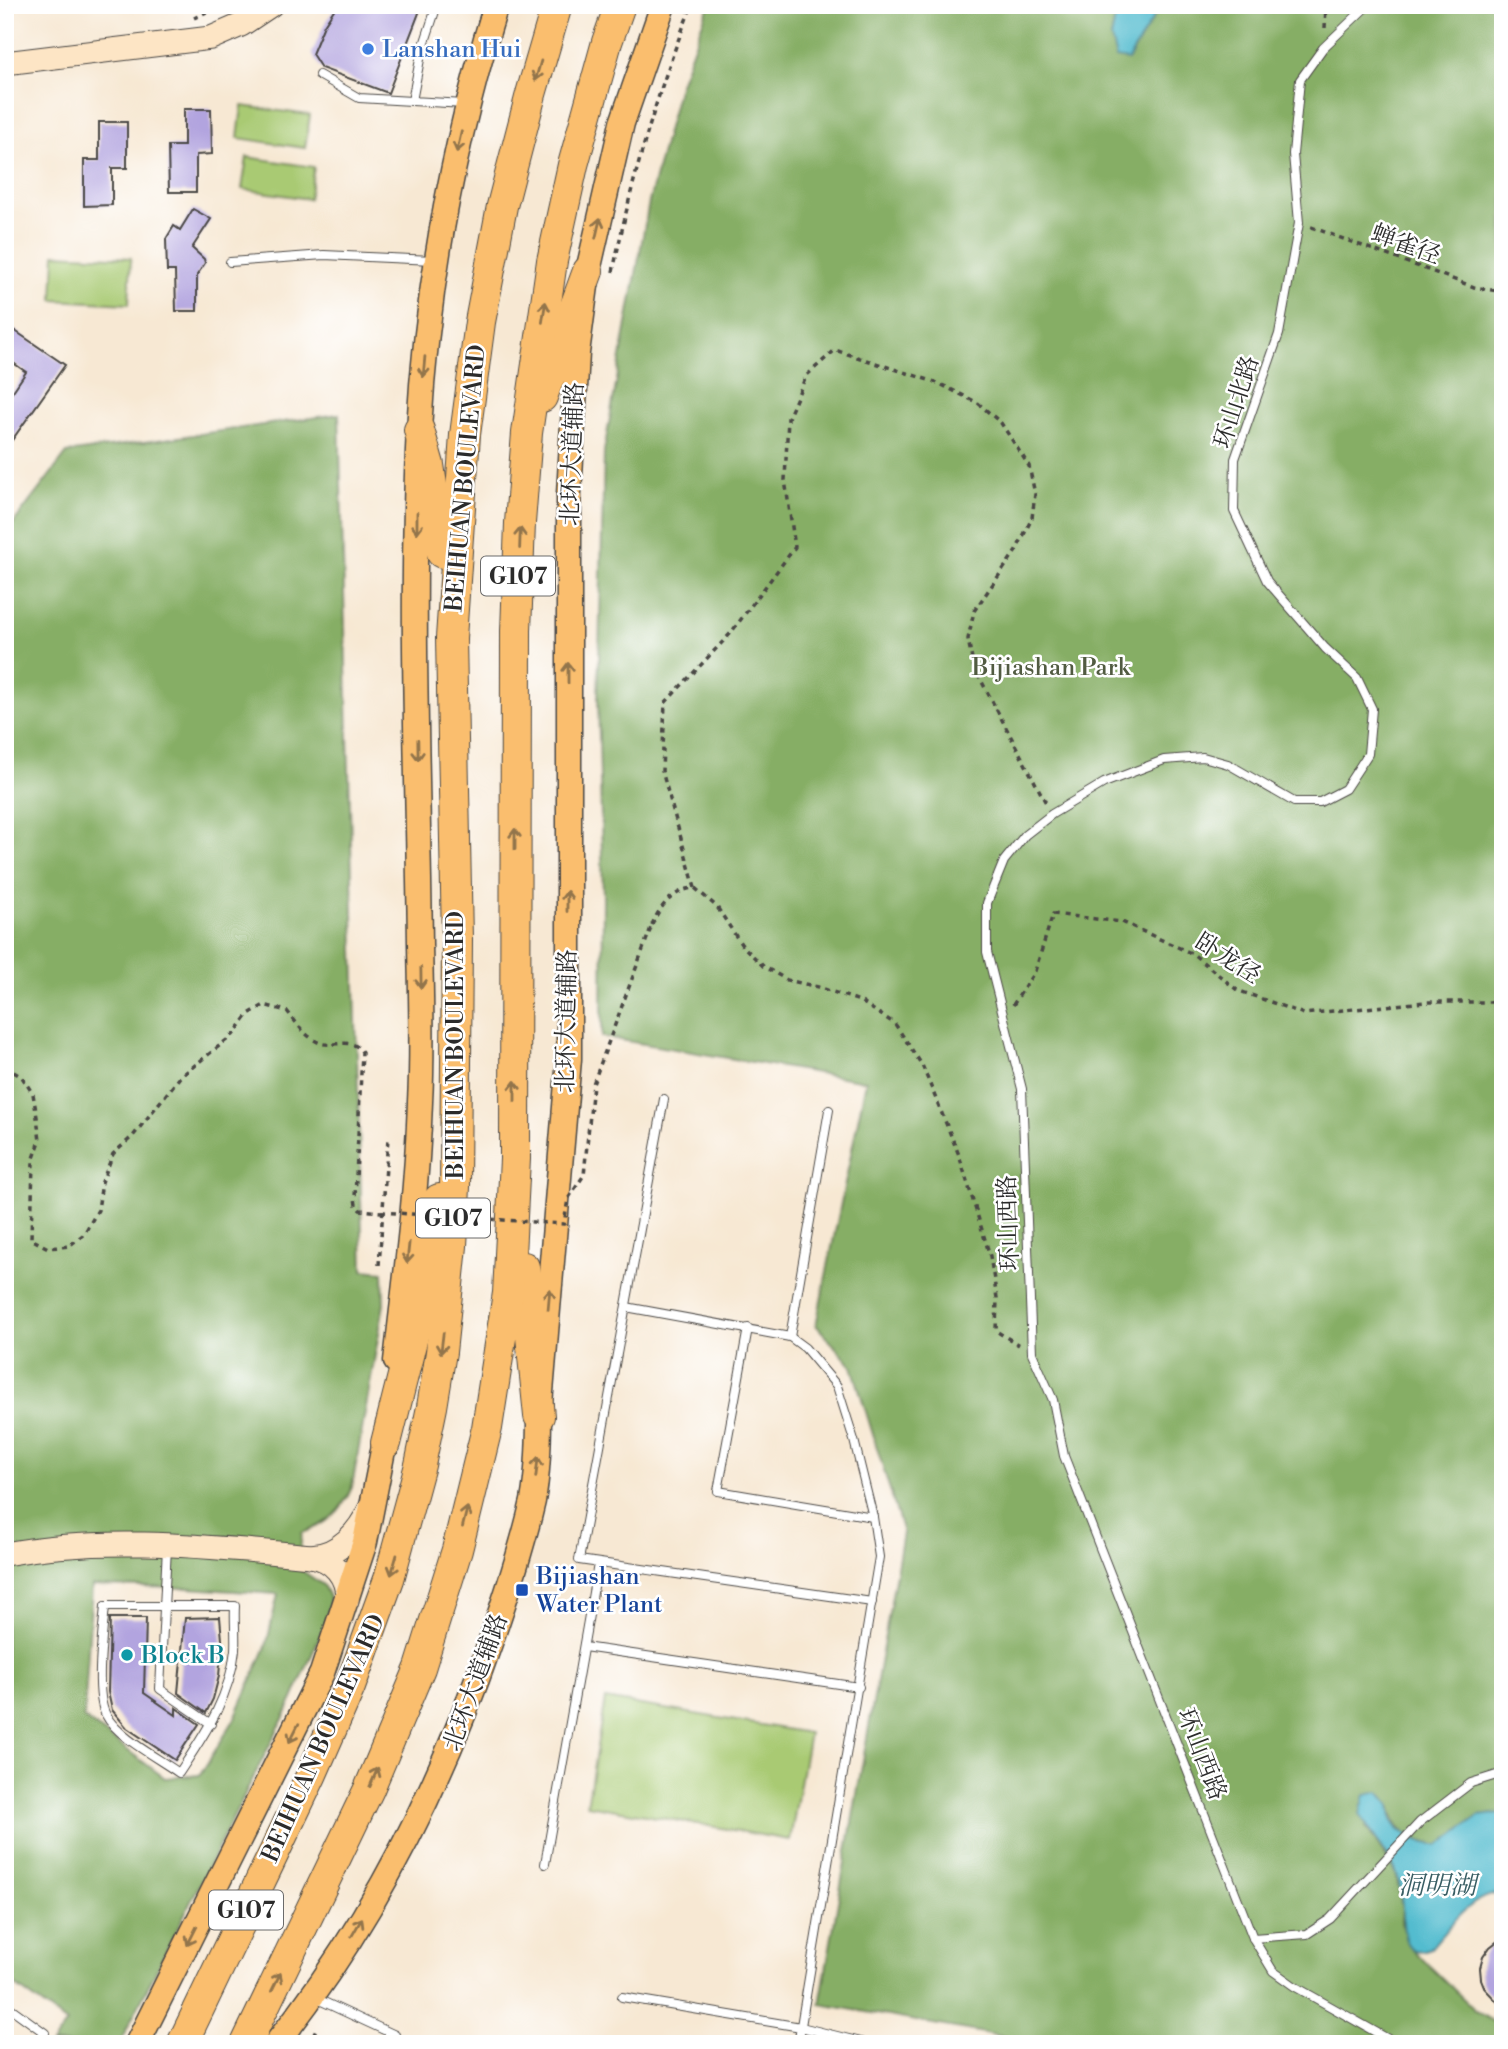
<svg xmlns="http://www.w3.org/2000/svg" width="1508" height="2049" viewBox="0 0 1508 2049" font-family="'Libre Bodoni','Noto Serif SC',serif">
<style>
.green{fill:#a9ca73;stroke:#6a7a4f;stroke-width:2}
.forest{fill:#86ae65;stroke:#586c48;stroke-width:2;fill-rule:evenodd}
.water{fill:#52bccf;stroke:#3e747d;stroke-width:2}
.building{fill:#b2a4df}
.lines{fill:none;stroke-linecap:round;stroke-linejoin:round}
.lane-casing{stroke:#4a4744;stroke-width:10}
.secondary-casing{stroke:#4a4744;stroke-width:25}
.primary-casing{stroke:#4a4744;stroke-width:27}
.highway-casing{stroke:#4a4744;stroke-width:32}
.path{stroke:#4a4744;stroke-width:3.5;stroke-dasharray:5 5;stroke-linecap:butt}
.lane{stroke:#fff;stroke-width:8}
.secondary{stroke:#fde5c5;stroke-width:23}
.primary{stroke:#fabe6e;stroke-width:24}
.highway{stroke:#fabe6e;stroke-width:30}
.path-bridge{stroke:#4a4744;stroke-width:3.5;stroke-dasharray:5 5;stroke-linecap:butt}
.oneway{stroke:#92744c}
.shop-dot{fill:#3f7fe0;stroke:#fff;stroke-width:2.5}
.transit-dot{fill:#1a4fb4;stroke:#fff;stroke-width:2.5}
.culture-dot{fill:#0f9aa8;stroke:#fff;stroke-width:2.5}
.labels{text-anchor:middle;stroke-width:5;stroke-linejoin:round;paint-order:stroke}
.shield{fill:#fff;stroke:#6b6b6b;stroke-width:2}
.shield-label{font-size:23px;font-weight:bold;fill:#2b2b2b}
.shop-label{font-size:24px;fill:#366cbe;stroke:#fff;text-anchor:start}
.street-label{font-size:24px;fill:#2b2b2b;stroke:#fff}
.park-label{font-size:24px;fill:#515b41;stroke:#fff}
.transit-label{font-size:24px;fill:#164399;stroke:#fff;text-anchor:start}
.culture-label{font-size:24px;fill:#0d838f;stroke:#fff;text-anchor:start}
.water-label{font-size:26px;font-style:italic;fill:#395e64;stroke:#fff}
</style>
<rect width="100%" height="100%" fill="#fff"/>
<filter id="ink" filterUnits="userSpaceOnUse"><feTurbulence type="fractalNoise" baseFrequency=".0143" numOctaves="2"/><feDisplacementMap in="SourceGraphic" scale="14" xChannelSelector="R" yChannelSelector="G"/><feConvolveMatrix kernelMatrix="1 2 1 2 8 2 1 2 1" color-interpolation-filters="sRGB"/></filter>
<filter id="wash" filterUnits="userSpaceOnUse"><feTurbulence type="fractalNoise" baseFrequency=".00686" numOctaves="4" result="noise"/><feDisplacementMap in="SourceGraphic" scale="28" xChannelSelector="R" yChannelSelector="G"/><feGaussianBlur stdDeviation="1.57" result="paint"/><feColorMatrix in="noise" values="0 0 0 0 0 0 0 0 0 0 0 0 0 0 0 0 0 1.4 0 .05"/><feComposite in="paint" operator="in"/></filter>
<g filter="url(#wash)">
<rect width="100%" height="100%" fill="#f7e8d3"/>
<g class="green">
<path d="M242,106L310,115L305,148L238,138Z"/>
<path d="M247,157L314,167L309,199L242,189Z"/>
<path d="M55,254L131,258L129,304L53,300Z"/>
<path d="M605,1699L809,1733L790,1840L587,1805Z"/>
</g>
<g class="forest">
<path d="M709,5H1118L1111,38L1128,60L1161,5H1503V1813L1479,1816L1438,1846C1411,1840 1395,1834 1390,1805L1366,1827L1396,1872L1402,1908L1401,1923L1411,1948L1476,2011L1503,2028V2044H1045L820,2004L903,1533L852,1366L816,1325L866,1081L602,1037L603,898L598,699L604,451L649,202L678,89Z"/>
<path d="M339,414L363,1270L383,1272L384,1304L352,1487C342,1511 327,1525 302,1533L298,1568L323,1585L330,1599L325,1624L293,1699L119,2044H52L67,2023L5,1978V534L67,453ZM92,1586L188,1588L278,1594L266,1647L234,1720L200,1775L165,1778L84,1718Z"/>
</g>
<g class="water">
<path d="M1118,5H1161L1128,60L1116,58L1111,38Z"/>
<path d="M1379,1792L1390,1805L1392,1820L1399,1830L1422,1842L1438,1846L1479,1816L1503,1813V1893C1470,1895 1451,1925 1431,1948C1399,1961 1404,1924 1402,1906C1401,1895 1399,1878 1395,1869C1385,1849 1370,1833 1360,1814L1365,1795Z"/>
</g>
<g id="blocks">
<g class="building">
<path d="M337,5H422L388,93L321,68L312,54L324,25Z"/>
<path d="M184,109H211L212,154L196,155V192H169L168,146H184Z"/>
<path d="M99,122H127V168H112V205L84,206V160H99Z"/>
<path d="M193,209L211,219L192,248L204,259L205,263L197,275V311H176L175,271H167L166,239L174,226L180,230Z"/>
<path d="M5,324L65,365L5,450V403L26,372L5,357Z"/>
<path d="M220,1617L222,1640L219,1676L213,1699L206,1713L178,1693L185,1618Z"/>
<path d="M110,1618H146L144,1693L176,1715V1708L199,1724L175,1760L127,1728L112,1710L108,1692Z"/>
<path d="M1503,1937V2008L1485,1989L1481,1979L1480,1968L1483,1957L1490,1947Z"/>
</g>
</g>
</g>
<g filter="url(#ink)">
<use href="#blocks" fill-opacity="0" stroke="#4a4744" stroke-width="2"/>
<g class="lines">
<defs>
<g id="lane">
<path d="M437,5L421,54L412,101L465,104"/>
<path d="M1368,5L1323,48L1300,80L1293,154L1299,223L1279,334L1235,459L1234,511L1267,581L1325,648L1357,678L1372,709L1368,754L1345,789L1320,802H1294L1228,764L1203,757L1164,760L1104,783L1052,814L1025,835L1004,861L987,903V952L1022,1089L1032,1353L1053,1400L1064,1456L1253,1938L1273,1971L1294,1986L1397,2044"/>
<path d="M319,75L359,98L412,101"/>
<path d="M230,262L324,255L433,260"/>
<path d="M664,1099L579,1560L872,1602"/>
<path d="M626,1307L790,1337L805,1348L837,1386L854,1440L873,1517L879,1557L798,2044"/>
<path d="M748,1328L718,1491L873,1517"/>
<path d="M790,1337L829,1110"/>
<path d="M167,1547L160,1689L211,1724"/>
<path d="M105,1606H235C234,1621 236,1635 235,1650C230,1698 204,1735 179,1773C158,1758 117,1737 106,1715C94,1694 103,1631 105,1606Z"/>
<path d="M584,1647L859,1687"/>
<path d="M545,1864L598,1564"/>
<path d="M1253,1938L1307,1934L1330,1919L1420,1822L1471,1783L1503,1773"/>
<path d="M313,1997L395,2035L392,2044"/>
<path d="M622,1997L801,2027L869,2044"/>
<path d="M5,2004L45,2033"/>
</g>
<g id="secondary">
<path d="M5,63L211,38L241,25L271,5"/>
<path d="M5,1554C107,1535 209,1547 311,1556C333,1559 348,1577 347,1600"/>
<path d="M311,1556C339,1555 359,1532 370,1508"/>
</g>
<g id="primary">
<path d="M396,1361C406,1275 417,1189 420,1102C423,1049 421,997 420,944C418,773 410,600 419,429C427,285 453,144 496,5"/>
<path d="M137,2044L322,1673L365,1542L388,1425"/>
<path d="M276,2044C371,1924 440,1787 490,1643C506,1597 522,1549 533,1501C538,1473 539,1444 539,1416L569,1059V494L577,353L588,271L622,123L663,5"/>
</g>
<g id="highway">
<path d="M542,397L588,271"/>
<path d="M419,430L429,465L442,553"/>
<path d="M524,1267L539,1416"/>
<path d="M386,1443L414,1332L439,1199"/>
<path d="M182,2044L311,1776L350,1687L389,1579L420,1465L432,1407L441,1352L452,1246L455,1187L457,940L451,638L465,435L480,322L502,206L531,94L557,5"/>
<path d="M246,2044L369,1789L420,1668L457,1550L487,1428L508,1293L515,1159L516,631L520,523L527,433L552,261L573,165L607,42L620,5"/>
</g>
</defs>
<use href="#lane" class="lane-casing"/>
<use href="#secondary" class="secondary-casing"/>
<use href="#primary" class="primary-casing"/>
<use href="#highway" class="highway-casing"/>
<g class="path">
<path d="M194,18L221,5"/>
<path d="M1325,28L1326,5"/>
<path d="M1311,227L1474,287L1503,292"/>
<path d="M613,272C631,182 657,91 692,5"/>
<path d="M695,888L662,771L665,703L730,634L795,547L785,480L788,418L806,376L835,350L938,383L978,403L1001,423L1029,466L1035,494L1032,518L1016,551L974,611L968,639L973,665L1046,803"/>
<path d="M652,925C659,907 674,889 695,888L717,907L741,944L763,966L787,980L818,987L860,1001L895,1024L922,1065L959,1155L990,1256L997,1298L996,1331L1019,1345"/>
<path d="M1013,1005L1035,971L1053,914L1122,922L1193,954L1237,990L1304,1014L1425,1002H1503"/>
<path d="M5,1067L22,1077L33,1094L37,1117L40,1141L33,1161L31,1239L48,1248L69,1246L84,1234L98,1210L102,1182L113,1154L133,1136L180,1077L233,1035L249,1014L264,1005L287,1011C296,1022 305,1037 320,1043C334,1048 352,1036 362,1052L355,1198L356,1205L360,1210L381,1212"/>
<path d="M379,1265L388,1138"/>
<path d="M309,2044L317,2027"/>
</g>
<use href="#lane" class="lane"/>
<use href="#secondary" class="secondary"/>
<use href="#primary" class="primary"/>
<use href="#highway" class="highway"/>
<path class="path-bridge" d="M381,1212L564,1224L568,1199L584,1175L593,1084L652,925"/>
</g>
<defs><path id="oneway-shaft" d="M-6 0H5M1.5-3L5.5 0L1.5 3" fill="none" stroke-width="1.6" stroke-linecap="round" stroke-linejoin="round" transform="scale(1.75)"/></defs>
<g class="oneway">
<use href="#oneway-shaft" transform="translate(538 71) rotate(106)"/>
<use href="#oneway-shaft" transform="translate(459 142) rotate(103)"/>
<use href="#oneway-shaft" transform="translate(598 228) rotate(-77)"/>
<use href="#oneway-shaft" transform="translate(544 312) rotate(-81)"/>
<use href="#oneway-shaft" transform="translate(424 367) rotate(95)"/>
<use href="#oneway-shaft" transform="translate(417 523) rotate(90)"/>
<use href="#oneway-shaft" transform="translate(520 538) rotate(-88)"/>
<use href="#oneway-shaft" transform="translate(568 673) rotate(-90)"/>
<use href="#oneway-shaft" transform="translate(418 750) rotate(89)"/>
<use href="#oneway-shaft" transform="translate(515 839) rotate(-90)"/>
<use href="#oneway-shaft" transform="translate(567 901) rotate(-90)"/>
<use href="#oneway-shaft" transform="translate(421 978) rotate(89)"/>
<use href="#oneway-shaft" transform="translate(515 1091) rotate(-90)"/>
<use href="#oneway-shaft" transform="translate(408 1253) rotate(96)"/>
<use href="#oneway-shaft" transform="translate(549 1299) rotate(-85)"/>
<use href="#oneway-shaft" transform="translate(442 1343) rotate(97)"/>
<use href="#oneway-shaft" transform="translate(537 1467) rotate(-83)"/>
<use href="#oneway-shaft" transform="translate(465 1517) rotate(-76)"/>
<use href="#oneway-shaft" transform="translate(394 1565) rotate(106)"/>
<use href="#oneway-shaft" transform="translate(294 1733) rotate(117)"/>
<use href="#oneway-shaft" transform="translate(374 1777) rotate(-67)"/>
<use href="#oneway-shaft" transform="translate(357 1927) rotate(-60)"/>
<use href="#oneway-shaft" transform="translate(192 1936) rotate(117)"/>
<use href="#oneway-shaft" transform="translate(276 1982) rotate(-64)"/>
</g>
</g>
<circle class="shop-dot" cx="368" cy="49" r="7"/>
<rect class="transit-dot" x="515" y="1583" width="14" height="14" rx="3.5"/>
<circle class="culture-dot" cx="127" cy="1655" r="7"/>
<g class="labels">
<g class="shield">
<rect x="481" y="556.5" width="74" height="39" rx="5"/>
<rect x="416" y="1198.5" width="74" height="39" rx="5"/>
<rect x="209" y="1890.5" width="74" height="39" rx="5"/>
</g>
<g class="shield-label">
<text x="518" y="584">G107</text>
<text x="453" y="1226">G107</text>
<text x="246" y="1918">G107</text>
</g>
<g class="shop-label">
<text x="382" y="57">Lanshan Hui</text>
</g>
<g class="street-label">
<text transform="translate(1406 244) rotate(20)" y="8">蝉雀径</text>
<text transform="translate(1236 402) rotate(-72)" y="8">环山北路</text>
<text transform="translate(572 454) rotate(-88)" y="8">北环大道辅路</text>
<text transform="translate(465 478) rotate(-85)" y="8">BEIHUAN BOULEVARD</text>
<text transform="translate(1228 958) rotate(32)" y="8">卧龙径</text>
<text transform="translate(566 1021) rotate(-89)" y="8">北环大道辅路</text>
<text transform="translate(455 1045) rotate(-90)" y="8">BEIHUAN BOULEVARD</text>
<text transform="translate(1008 1223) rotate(-92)" y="8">环山西路</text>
<text transform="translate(475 1682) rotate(-70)" y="8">北环大道辅路</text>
<text transform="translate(323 1738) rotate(-66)" y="8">BEIHUAN BOULEVARD</text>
<text transform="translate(1202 1754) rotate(69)" y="8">环山西路</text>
</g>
<g class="park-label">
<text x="1051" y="675">Bijiashan Park</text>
</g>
<g class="transit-label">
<text x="536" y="1584">Bijiashan<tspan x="536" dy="28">Water Plant</tspan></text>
</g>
<g class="culture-label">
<text x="141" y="1663">Block B</text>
</g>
<g class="water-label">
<text x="1437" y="1894">洞明湖</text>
</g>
</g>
<rect width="1508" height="2049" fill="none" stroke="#fff" stroke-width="28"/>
</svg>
